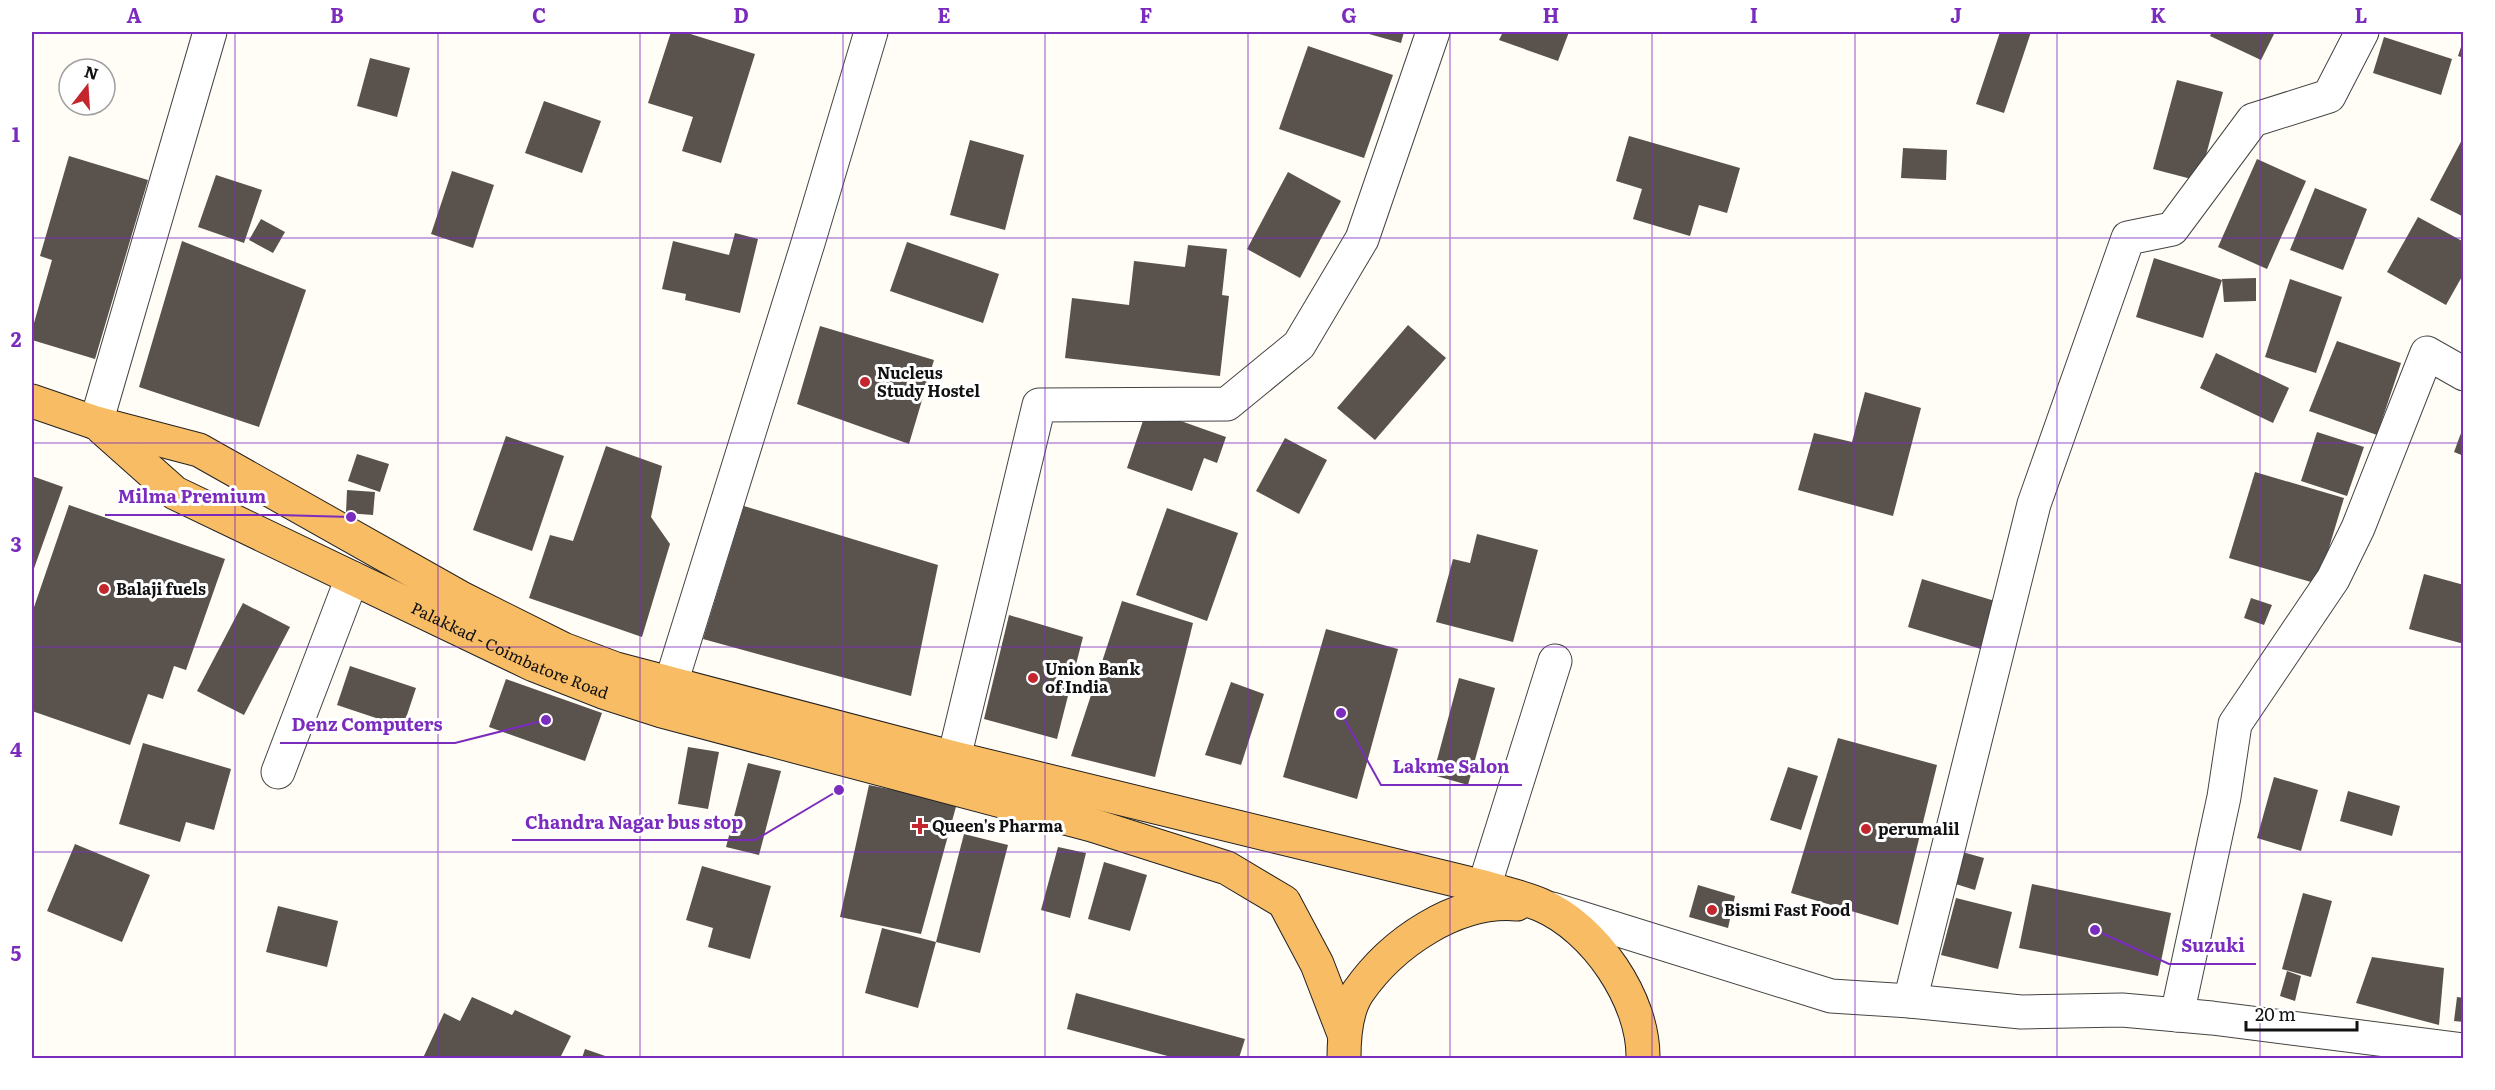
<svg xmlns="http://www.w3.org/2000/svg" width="2495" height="1090" viewBox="0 0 2495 1090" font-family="Literata,serif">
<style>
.building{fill:#5a524d}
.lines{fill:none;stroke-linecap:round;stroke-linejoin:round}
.minor-casing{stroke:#444;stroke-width:35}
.tertiary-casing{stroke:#444;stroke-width:35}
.trunk-casing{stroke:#222;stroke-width:35}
.minor{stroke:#fff;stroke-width:33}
.tertiary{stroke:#fff;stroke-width:33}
.trunk{stroke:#f7bc64;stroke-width:33}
.grid{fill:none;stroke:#7b2cbf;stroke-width:1.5;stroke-opacity:0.55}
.poi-dot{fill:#c4262e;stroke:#fff;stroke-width:2}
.labels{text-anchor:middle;stroke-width:6;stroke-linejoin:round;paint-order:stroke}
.poi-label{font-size:16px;font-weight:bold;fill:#111;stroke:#fff;text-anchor:start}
.street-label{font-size:16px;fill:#111;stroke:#fff}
.leader{fill:none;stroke:#7b2cbf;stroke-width:2}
.callout-dot{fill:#7b2cbf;stroke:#fff;stroke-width:2}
.callout-label{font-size:18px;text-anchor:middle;font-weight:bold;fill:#7b2cbf;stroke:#fff;stroke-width:6;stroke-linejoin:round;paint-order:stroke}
.neatline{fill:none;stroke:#7b2cbf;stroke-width:2}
.grid-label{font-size:20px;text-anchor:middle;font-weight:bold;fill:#7b2cbf}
</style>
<rect width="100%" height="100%" fill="#fffdf5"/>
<g class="building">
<path d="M671,32H684L755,54L721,163L682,151L693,117L648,103Z"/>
<path d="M1362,32H1404L1401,43Z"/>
<path d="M1503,32H1569L1558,61L1499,40Z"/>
<path d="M2000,32H2031L2004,113L1976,104Z"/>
<path d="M2212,32H2275L2261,60L2210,36Z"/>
<path d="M2384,37L2452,59L2441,95L2373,73Z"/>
<path d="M2464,38V58L2458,56Z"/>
<path d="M1308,46L1393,75L1364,158L1279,129Z"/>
<path d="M370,58L410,68L397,117L357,106Z"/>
<path d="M2177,80L2223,92L2199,181L2153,169Z"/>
<path d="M544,101L601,121L582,173L525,153Z"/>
<path d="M1629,136L1740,168L1727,213L1699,205L1690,236L1633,219L1642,189L1616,181Z"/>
<path d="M2464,136V217L2430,200Z"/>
<path d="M970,140L1024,155L1005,230L950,215Z"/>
<path d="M1903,148L1947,150L1946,180L1901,178Z"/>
<path d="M69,156L148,180L95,359L32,340V330L52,260L40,256Z"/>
<path d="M2257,159L2306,181L2267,269L2218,247Z"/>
<path d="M452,171L494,185L473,248L431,234Z"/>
<path d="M1288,172L1341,201L1300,278L1247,249Z"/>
<path d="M216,175L262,190L244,243L198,227Z"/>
<path d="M2315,188L2367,209L2343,270L2290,250Z"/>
<path d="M2418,217L2464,242V273L2446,305L2387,272Z"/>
<path d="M261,219L285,232L273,253L249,240Z"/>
<path d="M735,233L758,239L740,313L685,300L686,294L662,289L673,241L729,255Z"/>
<path d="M182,241L306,290L259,427L139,387Z"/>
<path d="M907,242L999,274L983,323L890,291Z"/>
<path d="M1188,245L1227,249L1222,295L1229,296L1220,376L1065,358L1072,298L1129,305L1134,261L1185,267Z"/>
<path d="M2154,258L2222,280L2203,338L2136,317Z"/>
<path d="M2256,278V301L2224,302L2222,279Z"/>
<path d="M2290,279L2342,297L2316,373L2265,357Z"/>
<path d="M1408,325L1446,358L1375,440L1337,408Z"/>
<path d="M820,326L934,360L909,444L797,404Z"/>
<path d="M2337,341L2401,363L2377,435L2309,411Z"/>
<path d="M2216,353L2289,388L2273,423L2200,388Z"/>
<path d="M1865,392L1921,408L1893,516L1798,490L1814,433L1852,442Z"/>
<path d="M1147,409L1226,437L1217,463L1204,458L1192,491L1127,468Z"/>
<path d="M2464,425V456L2454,452Z"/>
<path d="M2317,432L2364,447L2347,496L2301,481Z"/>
<path d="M506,436L564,456L532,551L473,530Z"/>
<path d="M1285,438L1327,460L1299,514L1256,491Z"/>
<path d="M606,446L662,466L651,517L670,544L642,637L529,598L550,535L573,541Z"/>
<path d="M357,454L389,464L380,492L348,481Z"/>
<path d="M2255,472L2344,498L2318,584L2229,558Z"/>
<path d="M32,476L63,487L32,574Z"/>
<path d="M347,490L375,492L373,515L346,513Z"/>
<path d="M69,505L225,559L186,670L174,666L163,699L148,694L130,745L32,711V613Z"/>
<path d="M744,506L938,565L911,696L703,639Z"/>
<path d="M1167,508L1238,533L1207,621L1136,595Z"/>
<path d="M1477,534L1538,550L1513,642L1436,622L1453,559L1470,563Z"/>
<path d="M2424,574L2464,585V644L2409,629Z"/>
<path d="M1922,579L1995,601L1981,649L1908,627Z"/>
<path d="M2251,598L2272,605L2264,625L2244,618Z"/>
<path d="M1122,601L1193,623L1155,777L1071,756Z"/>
<path d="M243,603L290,627L244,715L197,691Z"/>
<path d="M1009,615L1083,637L1057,739L984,719Z"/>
<path d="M1326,629L1398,649L1357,799L1283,777Z"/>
<path d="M350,666L416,688L403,727L337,705Z"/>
<path d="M1459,678L1495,688L1468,785L1433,775Z"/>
<path d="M506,679L602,713L585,761L489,727Z"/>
<path d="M1231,682L1264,694L1241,765L1205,755Z"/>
<path d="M1838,738L1937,765L1898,925L1791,893Z"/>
<path d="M143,743L231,769L214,830L186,822L180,842L119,824Z"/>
<path d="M688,747L719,752L708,809L678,804Z"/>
<path d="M748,763L781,771L759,855L726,847Z"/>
<path d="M1788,767L1818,776L1801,830L1770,820Z"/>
<path d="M2274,777L2318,790L2301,851L2257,838Z"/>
<path d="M869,785L957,803L921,934L840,917Z"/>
<path d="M2348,791L2400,806L2392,836L2340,821Z"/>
<path d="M964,834L1008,845L980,953L936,942Z"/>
<path d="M75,844L150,875L122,942L47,911Z"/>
<path d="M1058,847L1086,853L1070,918L1041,910Z"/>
<path d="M1955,850L1984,858L1975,890L1946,881Z"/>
<path d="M1104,862L1147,875L1130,931L1088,919Z"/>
<path d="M702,866L771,886L750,959L708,947L713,928L686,920Z"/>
<path d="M2032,884L2171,913L2158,976L2019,948Z"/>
<path d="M1698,885L1735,896L1728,928L1689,917Z"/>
<path d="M2303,893L2332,901L2311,977L2282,969Z"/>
<path d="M1956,898L2012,912L1998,969L1941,955Z"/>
<path d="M278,906L338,921L327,967L266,952Z"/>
<path d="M882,928L936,942L918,1008L865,993Z"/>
<path d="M2372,957L2444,968L2439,1025L2356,1003Z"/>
<path d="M2287,971L2301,976L2295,1001L2280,996Z"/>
<path d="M1076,993L1245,1039L1239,1058H1175L1067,1029Z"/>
<path d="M472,997L512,1015L515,1010L571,1036L560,1058H423L444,1013L460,1021Z"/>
<path d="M2457,997L2464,998V1022L2454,1021Z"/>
<path d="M585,1049L611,1058H582Z"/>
</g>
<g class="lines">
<defs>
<g id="minor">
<path d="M96,423L210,32"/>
<path d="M671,683L808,243L871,32"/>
<path d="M954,758L1039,405L1227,404L1299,345L1362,239L1433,32"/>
<path d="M278,772L352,578"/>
<path d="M1484,887L1555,661"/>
<path d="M1910,1001L2034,504L2128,238L2172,229L2253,120L2329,96L2362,32"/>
<path d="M2177,1015L2224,797L2235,724L2333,579L2358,528L2427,353L2464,374"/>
</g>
<path id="tertiary" d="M1552,909L1831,996L1910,1001L2021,1012L2122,1010L2212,1018L2464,1050"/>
<g id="trunk">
<path d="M32,401L96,423L199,450L463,599L563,649L616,669L954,758L1484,887C1502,893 1523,897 1541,905C1595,928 1644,1000 1643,1058"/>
<path id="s1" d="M102,428L175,493L534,665L603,692L662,711L1092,825L1227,868L1284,902L1317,964L1344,1034"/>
<path d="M1344,1058C1344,1037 1346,1010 1358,992C1392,943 1456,899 1517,904"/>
</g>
</defs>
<use href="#minor" class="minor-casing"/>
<use href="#tertiary" class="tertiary-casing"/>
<use href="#trunk" class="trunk-casing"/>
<use href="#minor" class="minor"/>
<use href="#tertiary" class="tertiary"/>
<use href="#trunk" class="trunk"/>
</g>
<path class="grid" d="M235,32V1058M438,32V1058M640,32V1058M843,32V1058M1045,32V1058M1248,32V1058M1450,32V1058M1652,32V1058M1855,32V1058M2057,32V1058M2260,32V1058M32,238H2464M32,443H2464M32,647H2464M32,852H2464"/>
<g class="poi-dot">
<circle cx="865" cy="382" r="6"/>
<circle cx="104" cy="589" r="6"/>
<circle cx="1033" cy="678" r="6"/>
<path d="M917 817h6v6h6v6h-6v6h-6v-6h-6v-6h6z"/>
<circle cx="1866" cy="829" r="6"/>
<circle cx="1712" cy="910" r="6"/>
</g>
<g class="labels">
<g class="poi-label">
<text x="877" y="379">Nucleus<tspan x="877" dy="18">Study Hostel</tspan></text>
<text x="116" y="595">Balaji fuels</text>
<text x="1045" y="675">Union Bank<tspan x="1045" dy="18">of India</tspan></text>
<text x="932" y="832">Queen's Pharma</text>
<text x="1878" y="835">perumalil</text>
<text x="1724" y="916">Bismi Fast Food</text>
</g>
<g class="street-label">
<text dy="6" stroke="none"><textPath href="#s1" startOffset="468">Palakkad - Coimbatore Road</textPath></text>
</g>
</g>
<path class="leader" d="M351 517L278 515H105M546 720L455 743H280M1341 713L1381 785H1522M839 790L755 840H512M2095 930L2169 964H2256"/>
<g class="callout-dot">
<circle cx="351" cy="517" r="6"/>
<circle cx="546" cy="720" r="6"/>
<circle cx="1341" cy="713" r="6"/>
<circle cx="839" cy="790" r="6"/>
<circle cx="2095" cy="930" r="6"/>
</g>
<g class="callout-label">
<text x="192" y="503">Milma Premium</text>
<text x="367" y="731">Denz Computers</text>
<text x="1451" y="773">Lakme Salon</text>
<text x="634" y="829">Chandra Nagar bus stop</text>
<text x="2213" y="952">Suzuki</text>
</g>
<rect width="2495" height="1090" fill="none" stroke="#ffffff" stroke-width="66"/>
<g transform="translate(87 87) rotate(17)"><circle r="28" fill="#ffffff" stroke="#a0a0a0" stroke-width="1.5"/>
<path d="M0-4.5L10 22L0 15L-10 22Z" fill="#c4262e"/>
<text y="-9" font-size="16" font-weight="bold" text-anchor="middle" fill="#111111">N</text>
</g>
<path d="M2246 1021v9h111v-9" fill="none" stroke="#111111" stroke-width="3"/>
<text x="2255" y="1021" font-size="18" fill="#111111" stroke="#ffffff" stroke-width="4.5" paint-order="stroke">20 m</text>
<rect x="33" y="33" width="2429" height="1024" class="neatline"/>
<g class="grid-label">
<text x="134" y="23">A</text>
<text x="337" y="23">B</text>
<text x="539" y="23">C</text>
<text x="741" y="23">D</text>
<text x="944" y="23">E</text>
<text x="1146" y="23">F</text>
<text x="1349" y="23">G</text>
<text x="1551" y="23">H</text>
<text x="1754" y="23">I</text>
<text x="1956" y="23">J</text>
<text x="2158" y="23">K</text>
<text x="2361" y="23">L</text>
<text x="16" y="142">1</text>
<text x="16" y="347">2</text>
<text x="16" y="552">3</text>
<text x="16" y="757">4</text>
<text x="16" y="961">5</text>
</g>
</svg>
